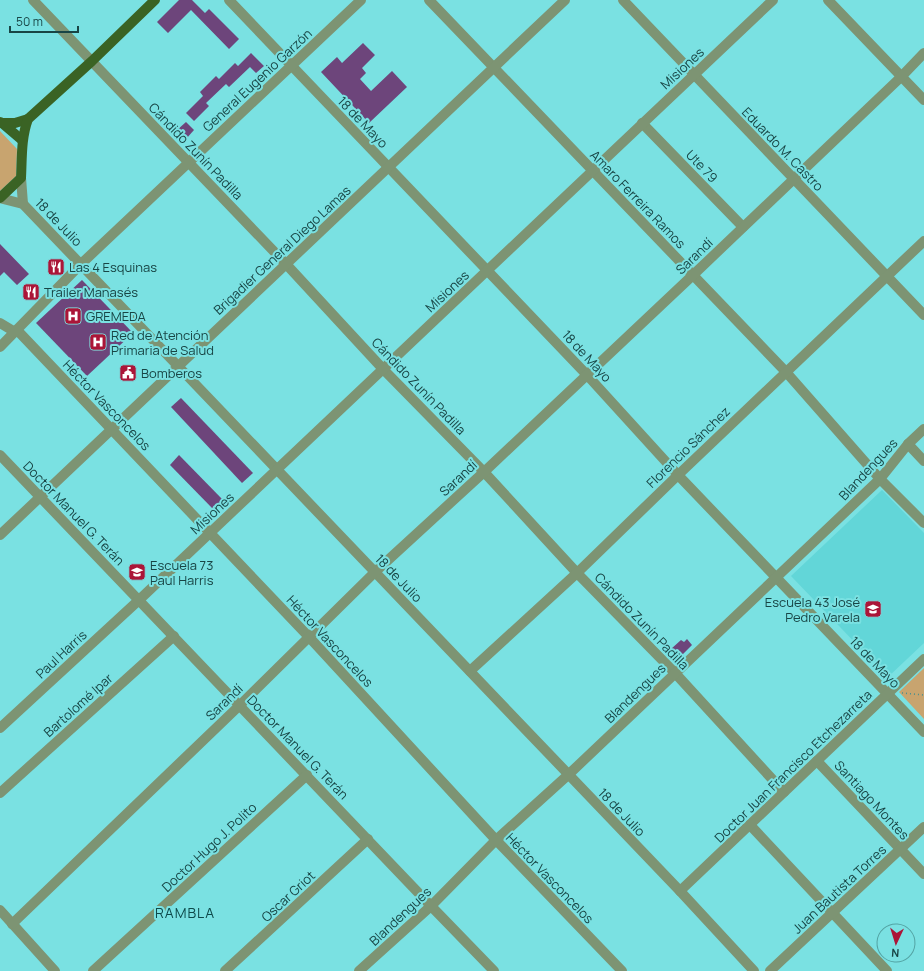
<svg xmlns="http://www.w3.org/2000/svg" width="924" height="971" viewBox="0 0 924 971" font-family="Manrope,sans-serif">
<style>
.built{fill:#62d6d8}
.green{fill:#c8a46f}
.building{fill:#6d457b}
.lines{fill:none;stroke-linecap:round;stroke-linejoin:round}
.path{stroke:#468f8f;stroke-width:1.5;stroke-dasharray:1 3;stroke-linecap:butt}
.minor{stroke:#7d9473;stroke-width:10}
.major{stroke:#3a6324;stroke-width:10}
.labels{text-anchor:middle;stroke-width:4;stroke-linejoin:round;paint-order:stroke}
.street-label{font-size:13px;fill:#184545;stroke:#7ae1e2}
.poi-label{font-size:13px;fill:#184545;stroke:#7ae1e2;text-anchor:start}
.neighbourhood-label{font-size:14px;letter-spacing:1px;fill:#0d494a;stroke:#7ae1e2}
</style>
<rect width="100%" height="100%" fill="#7ae1e2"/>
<path class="built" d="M882,490L924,533V643L888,677L791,576Z"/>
<g class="green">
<path d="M0,131L17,149L16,176L0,191Z"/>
<path d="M924,668V719L899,692Z"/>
</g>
<g class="building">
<path d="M179,0H192L205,13L209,9L239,39L229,49L191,10L168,33L157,22Z"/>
<path d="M363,43L375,55L362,68L366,73L360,79L371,91L392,71L407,87L369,123L321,72L337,57L342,63Z"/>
<path d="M251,53L264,66L256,73L250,67L229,87L226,84L206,103L209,106L194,121L186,113L203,96L200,92L216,76L219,79L235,63L238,66Z"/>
<path d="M186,122L194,130L186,139L177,130Z"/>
<path d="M0,244L29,274L17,285L4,272L0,276Z"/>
<path d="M82,280L133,333L87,376L36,323Z"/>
<path d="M181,398L253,473L242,483L171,407Z"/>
<path d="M179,455L223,500L213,509L170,465Z"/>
<path d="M687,639L692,645L681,656H677L671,649L681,640L684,642Z"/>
</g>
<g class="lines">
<path class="path" d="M902,693L924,695"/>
<g class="minor">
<path d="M33,0L286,264L383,369L484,472L577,573L675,673L784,792"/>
<path d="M229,0L587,375L678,475L924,732"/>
<path d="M429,0L786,372L880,479L924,523"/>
<path d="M623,0L924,315"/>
<path d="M828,0L924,100"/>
<path d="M642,123L743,227"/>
<path d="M21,178L23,204"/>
<path d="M0,198L23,204L680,891L754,971"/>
<path d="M0,323L15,332"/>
<path d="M17,330L309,637L496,840L622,971"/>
<path d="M0,347L81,264L361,0"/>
<path d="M908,444L924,461"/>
<path d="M0,455L431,906L494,971"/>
<path d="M0,535L565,0"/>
<path d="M470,671L577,573L678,475L924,241"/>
<path d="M0,728L139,600L773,0"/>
<path d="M817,761L924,874"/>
<path d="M0,793L174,636"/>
<path d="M750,825L887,971"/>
<path d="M680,891L924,659"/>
<path d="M0,910L55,971"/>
<path d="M12,924L240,705L375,572L484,472L693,275L901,77L924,53"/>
<path d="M93,971L307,775"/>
<path d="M225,971L368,839"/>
<path d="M359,971L431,906L496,840L568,775L880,479L908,444L924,429"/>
<path d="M770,971L924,827"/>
</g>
<g class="major">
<path d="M0,122L2,123L22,140"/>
<path d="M2,123H15L28,119"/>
<path d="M0,198L21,178C22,158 21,138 28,119L92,61L155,0"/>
</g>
</g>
<defs>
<symbol id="restaurant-square" viewBox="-11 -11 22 22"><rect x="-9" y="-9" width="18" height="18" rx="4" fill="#ab1538" stroke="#7ae1e2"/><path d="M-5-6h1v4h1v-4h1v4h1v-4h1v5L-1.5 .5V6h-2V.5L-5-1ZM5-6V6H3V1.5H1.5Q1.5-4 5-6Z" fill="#fff"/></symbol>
<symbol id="hospital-square" viewBox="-11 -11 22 22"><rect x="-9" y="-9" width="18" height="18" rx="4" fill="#ab1538" stroke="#7ae1e2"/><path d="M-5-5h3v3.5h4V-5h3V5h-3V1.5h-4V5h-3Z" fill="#fff"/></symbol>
<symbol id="civic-square" viewBox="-11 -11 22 22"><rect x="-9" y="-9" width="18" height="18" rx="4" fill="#ab1538" stroke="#7ae1e2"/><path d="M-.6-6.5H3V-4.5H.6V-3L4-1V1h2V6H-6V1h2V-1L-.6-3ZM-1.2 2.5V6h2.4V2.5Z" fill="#fff"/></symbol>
<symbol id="school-square" viewBox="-11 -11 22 22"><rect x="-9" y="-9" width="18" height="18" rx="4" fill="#ab1538" stroke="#7ae1e2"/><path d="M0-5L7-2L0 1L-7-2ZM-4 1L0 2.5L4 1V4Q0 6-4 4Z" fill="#fff"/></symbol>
</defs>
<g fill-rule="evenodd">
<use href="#restaurant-square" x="46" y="257" width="20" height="20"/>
<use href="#restaurant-square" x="21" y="282" width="20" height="20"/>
<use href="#hospital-square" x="63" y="306" width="20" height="20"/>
<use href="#hospital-square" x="88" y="332" width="20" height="20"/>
<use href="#civic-square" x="118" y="363" width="20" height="20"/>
<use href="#school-square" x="127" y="562" width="20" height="20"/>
<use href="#school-square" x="863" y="599" width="20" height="20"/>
</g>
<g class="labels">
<g class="street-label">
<text transform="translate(682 68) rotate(-43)" y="5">Misiones</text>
<text transform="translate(257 80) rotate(-43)" y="5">General Eugenio Garzón</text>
<text transform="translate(363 122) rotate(46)" y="5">18 de Mayo</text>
<text transform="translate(783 149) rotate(46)" y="5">Eduardo M. Castro</text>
<text transform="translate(196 151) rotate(46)" y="5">Cándido Zunín Padilla</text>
<text transform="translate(702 166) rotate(46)" y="5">Ute 79</text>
<text transform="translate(638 199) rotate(46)" y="5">Amaro Ferreira Ramos</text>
<text transform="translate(59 222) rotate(46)" y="5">18 de Julio</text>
<text transform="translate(282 250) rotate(-43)" y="5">Brigadier General Diego Lamas</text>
<text transform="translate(694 256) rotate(-44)" y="5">Sarandí</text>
<text transform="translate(447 291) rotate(-43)" y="5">Misiones</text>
<text transform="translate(587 356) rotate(47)" y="5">18 de Mayo</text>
<text transform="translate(419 386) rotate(46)" y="5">Cándido Zunín Padilla</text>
<text transform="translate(107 405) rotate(46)" y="5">Héctor Vasconcelos</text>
<text transform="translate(688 447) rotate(-44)" y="5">Florencio Sánchez</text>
<text transform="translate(868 469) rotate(-47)" y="5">Blandengues</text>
<text transform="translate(458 478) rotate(-43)" y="5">Sarandí</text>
<text transform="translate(74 513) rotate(46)" y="5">Doctor Manuel G. Terán</text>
<text transform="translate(212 513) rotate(-43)" y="5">Misiones</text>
<text transform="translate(399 578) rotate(46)" y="5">18 de Julio</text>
<text transform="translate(642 621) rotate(46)" y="5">Cándido Zunín Padilla</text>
<text transform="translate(330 641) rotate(47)" y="5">Héctor Vasconcelos</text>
<text transform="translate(61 654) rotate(-43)" y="5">Paul Harris</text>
<text transform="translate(875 662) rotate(46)" y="5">18 de Mayo</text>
<text transform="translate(635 693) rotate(-44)" y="5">Blandengues</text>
<text transform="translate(224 702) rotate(-44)" y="5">Sarandí</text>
<text transform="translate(78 705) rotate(-42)" y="5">Bartolomé Ipar</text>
<text transform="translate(298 747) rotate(46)" y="5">Doctor Manuel G. Terán</text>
<text transform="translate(793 766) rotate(-44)" y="5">Doctor Juan Francisco Etchezarreta</text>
<text transform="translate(872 800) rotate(47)" y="5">Santiago Montes</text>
<text transform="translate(622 812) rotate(46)" y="5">18 de Julio</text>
<text transform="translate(209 847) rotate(-43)" y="5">Doctor Hugo J. Polito</text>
<text transform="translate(550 878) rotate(46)" y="5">Héctor Vasconcelos</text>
<text transform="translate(839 889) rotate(-43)" y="5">Juan Bautista Torres</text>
<text transform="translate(288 896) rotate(-43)" y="5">Oscar Griot</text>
<text transform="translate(400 916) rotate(-43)" y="5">Blandengues</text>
</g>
<g class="poi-label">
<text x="69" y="272">Las 4 Esquinas</text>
<text x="44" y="297">Trailer Manasés</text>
<text x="86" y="321">GREMEDA</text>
<text x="111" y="340">Red de Atención<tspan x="111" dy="15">Primaria de Salud</tspan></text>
<text x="141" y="378">Bomberos</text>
<text x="150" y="570">Escuela 73<tspan x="150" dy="15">Paul Harris</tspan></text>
<text x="860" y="607" text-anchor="end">Escuela 43 José<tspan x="860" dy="15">Pedro Varela</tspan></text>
</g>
<g class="neighbourhood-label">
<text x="185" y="918">RAMBLA</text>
</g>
</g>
<g transform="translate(896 943) rotate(184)"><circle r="19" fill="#7ae1e2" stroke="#53a3a3"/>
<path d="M0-3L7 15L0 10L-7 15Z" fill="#ab1538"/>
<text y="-6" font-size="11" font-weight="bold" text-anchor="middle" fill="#184545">N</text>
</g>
<path d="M10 26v6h68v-6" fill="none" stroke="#184545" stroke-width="2"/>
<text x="16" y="26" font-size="12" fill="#184545" stroke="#7ae1e2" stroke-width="3" paint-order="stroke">50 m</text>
</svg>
